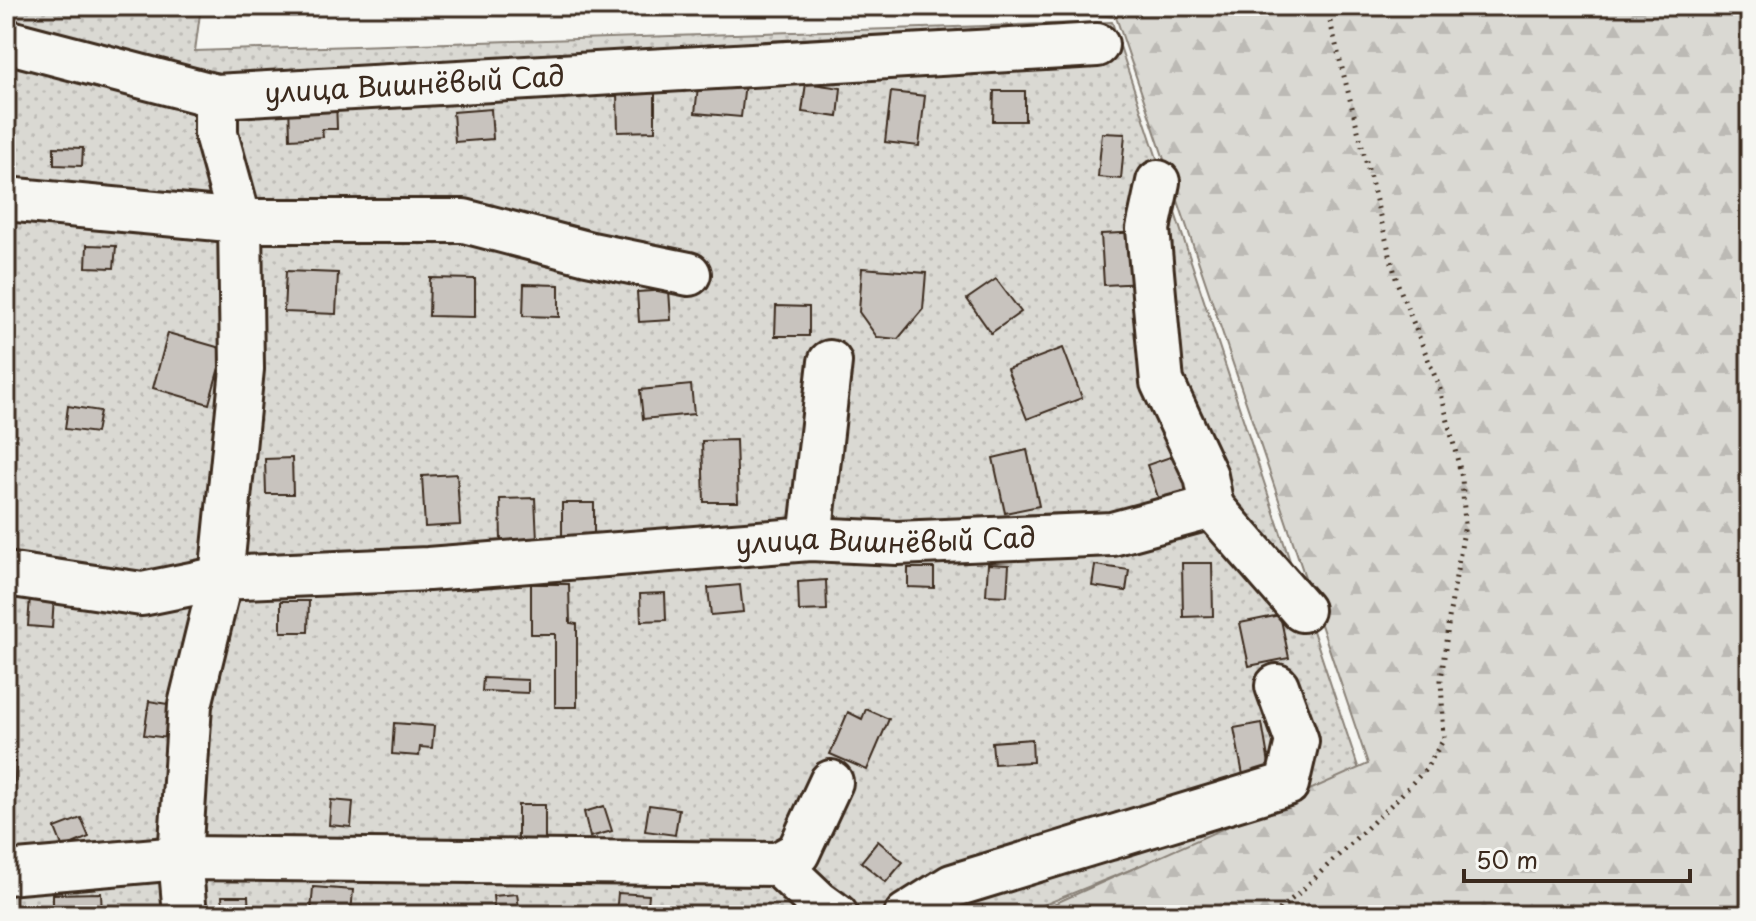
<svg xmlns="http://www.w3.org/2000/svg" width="1756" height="921" viewBox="0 0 1756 921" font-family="'Playpen Sans',sans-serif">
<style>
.grass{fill:url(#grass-dots);stroke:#8a8278;stroke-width:2}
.forest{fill:url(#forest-firs);stroke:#8a8278;stroke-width:2}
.building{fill:#c8c3be;stroke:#3b2a1e;stroke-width:2}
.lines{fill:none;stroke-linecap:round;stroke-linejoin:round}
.minor-casing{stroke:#3b2a1e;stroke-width:48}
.path{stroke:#3b2a1e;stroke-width:5;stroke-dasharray:2 6;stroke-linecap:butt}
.minor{stroke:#f6f6f2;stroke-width:42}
.labels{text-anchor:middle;stroke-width:7;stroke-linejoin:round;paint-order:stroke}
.street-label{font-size:28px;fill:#3b2a1e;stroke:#f6f6f2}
</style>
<defs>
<pattern id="grass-dots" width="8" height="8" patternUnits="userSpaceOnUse" patternTransform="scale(2)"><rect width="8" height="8" fill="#dad9d3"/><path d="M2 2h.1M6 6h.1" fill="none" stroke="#bcbab5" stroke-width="1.8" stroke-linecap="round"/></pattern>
<pattern id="forest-firs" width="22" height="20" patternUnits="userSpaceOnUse" patternTransform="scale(2)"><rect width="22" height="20" fill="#dad9d3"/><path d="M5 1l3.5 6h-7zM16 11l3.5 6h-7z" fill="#bcbab5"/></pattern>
</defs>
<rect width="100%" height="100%" fill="#f6f6f2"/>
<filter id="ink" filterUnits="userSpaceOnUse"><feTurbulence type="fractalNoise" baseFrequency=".0125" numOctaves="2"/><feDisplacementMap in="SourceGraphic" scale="16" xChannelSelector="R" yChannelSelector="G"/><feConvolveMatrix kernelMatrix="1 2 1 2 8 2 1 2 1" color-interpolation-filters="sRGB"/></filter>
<g filter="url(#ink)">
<path class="grass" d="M6,6H201L195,51L1112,22L1361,776L1019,915H6Z"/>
<path class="forest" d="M1014,6H1750V915H1029L1368,764L1116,17Z"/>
<g class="building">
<path d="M699,78L745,83L741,117L695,113Z"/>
<path d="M806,83L841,88L838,117L802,112Z"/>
<path d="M994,91H1025V121H993Z"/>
<path d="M617,92H655V131L618,132Z"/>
<path d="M891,92L925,96L919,146L885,142Z"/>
<path d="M336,98L337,129H322L323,137L290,139L289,100Z"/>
<path d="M491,109L493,139L455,142L453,112Z"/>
<path d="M1102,133L1125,134L1121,179L1098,177Z"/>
<path d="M54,147L83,148L82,166L54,165Z"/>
<path d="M1142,232L1145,283L1104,285L1101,234Z"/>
<path d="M87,245L116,246L114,268L86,267Z"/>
<path d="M862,268L926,273L923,309L898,339L877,337L859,312Z"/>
<path d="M286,271L338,273L336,314L284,312Z"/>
<path d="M430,278L475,279V317L429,316Z"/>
<path d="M996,279L1021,312L991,333L967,299Z"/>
<path d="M524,284L559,285V317L523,316Z"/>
<path d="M669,290L671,320L639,322L637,292Z"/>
<path d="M776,306L809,307V336H775Z"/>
<path d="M168,333L224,349L209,404L153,388Z"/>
<path d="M1063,348L1082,398L1027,419L1007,369Z"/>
<path d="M691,385L694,414L643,419L640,390Z"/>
<path d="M68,406L100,411L96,433L65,429Z"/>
<path d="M736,440L738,502H704L702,441Z"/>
<path d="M1027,450L1039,506L1005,513L993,458Z"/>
<path d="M1176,455L1187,490L1159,500L1147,465Z"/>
<path d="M292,458L293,494H266L265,459Z"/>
<path d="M457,474L460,525L425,527L422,476Z"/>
<path d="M535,498L537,540L501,541L500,499Z"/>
<path d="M562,503H594V541L562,542Z"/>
<path d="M1182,563H1212L1213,616L1183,617Z"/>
<path d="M988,564L1009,565L1007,596L986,595Z"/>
<path d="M1095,565L1129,570L1126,591L1092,586Z"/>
<path d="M908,568H934V588L908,587Z"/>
<path d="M826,580L827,610L799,611L798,582Z"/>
<path d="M531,584H569L570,623L577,624V707H555V634H531Z"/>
<path d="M740,585L743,612L711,615L708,588Z"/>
<path d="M665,593L666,620L641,621L640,594Z"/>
<path d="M30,596L54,597L52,628L28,626Z"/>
<path d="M281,601H309L308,632H281Z"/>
<path d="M1280,615L1289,658L1249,666L1240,623Z"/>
<path d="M483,678L528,680V693L482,691Z"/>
<path d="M149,701L174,705L168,738L144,735Z"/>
<path d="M866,709L889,719L867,770L830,754L848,712L862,719Z"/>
<path d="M394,723L434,726L432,748L420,747L419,756L392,754Z"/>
<path d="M1262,723L1270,770L1243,775L1234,728Z"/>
<path d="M1032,739L1033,762L994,764L992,742Z"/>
<path d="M6,762H16L11,845H6Z"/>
<path d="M331,800L353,802L351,827L329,825Z"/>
<rect x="518" y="805" width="27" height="34"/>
<path d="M649,805L679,809L675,835L645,831Z"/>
<path d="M604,806L612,831L590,837L584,812Z"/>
<path d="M81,818L89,837L63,848L55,828Z"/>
<path d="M878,841L903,862L886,882L861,862Z"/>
<path d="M313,887L353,890L351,915L311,912Z"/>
<path d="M101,893L102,915H53V894Z"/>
<path d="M618,893L649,895L647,915H616Z"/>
<path d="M517,894L520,915H495L493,896Z"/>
<path d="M222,896H248L249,915H223Z"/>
</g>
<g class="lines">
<defs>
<g id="minor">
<path id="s1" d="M6,41L216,96L1097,45"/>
<path d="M6,199L240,221H464L587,253L689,274"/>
<path d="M1212,507L1302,610"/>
<path d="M810,539L830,362"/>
<path id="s2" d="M6,574L142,594L221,578L428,569L810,539L897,543L1112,534L1212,507L1206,476L1162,382L1148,229L1158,182"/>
<path d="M778,864L798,853L831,782"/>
<path d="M6,873L180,858L778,864L818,902L836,915"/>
<path d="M185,915L180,858L190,705L221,578L242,369L240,221L216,134V96"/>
<path d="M906,915L952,886L1287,784L1297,741L1277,686"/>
</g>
</defs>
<use href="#minor" class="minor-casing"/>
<path class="path" d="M1273,915L1299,893L1396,800L1425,770L1444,739L1441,680L1450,611L1465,525L1462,478L1440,389L1397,282L1326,6"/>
<use href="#minor" class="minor"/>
</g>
</g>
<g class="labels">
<g class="street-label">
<text dy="10" stroke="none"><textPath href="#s1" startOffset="416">улица Вишнёвый Сад</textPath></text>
<text dy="10" stroke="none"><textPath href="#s2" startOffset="884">улица Вишнёвый Сад</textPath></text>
</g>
</g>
<rect width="1756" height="921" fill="none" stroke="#f6f6f2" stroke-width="32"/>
<rect x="16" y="16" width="1724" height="889" fill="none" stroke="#3b2a1e" stroke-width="3" filter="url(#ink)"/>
<path d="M1464 869v12h226v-12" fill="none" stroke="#3b2a1e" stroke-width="4"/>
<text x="1476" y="869" font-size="24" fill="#3b2a1e" stroke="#f6f6f2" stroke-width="6" paint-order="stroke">50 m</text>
</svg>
